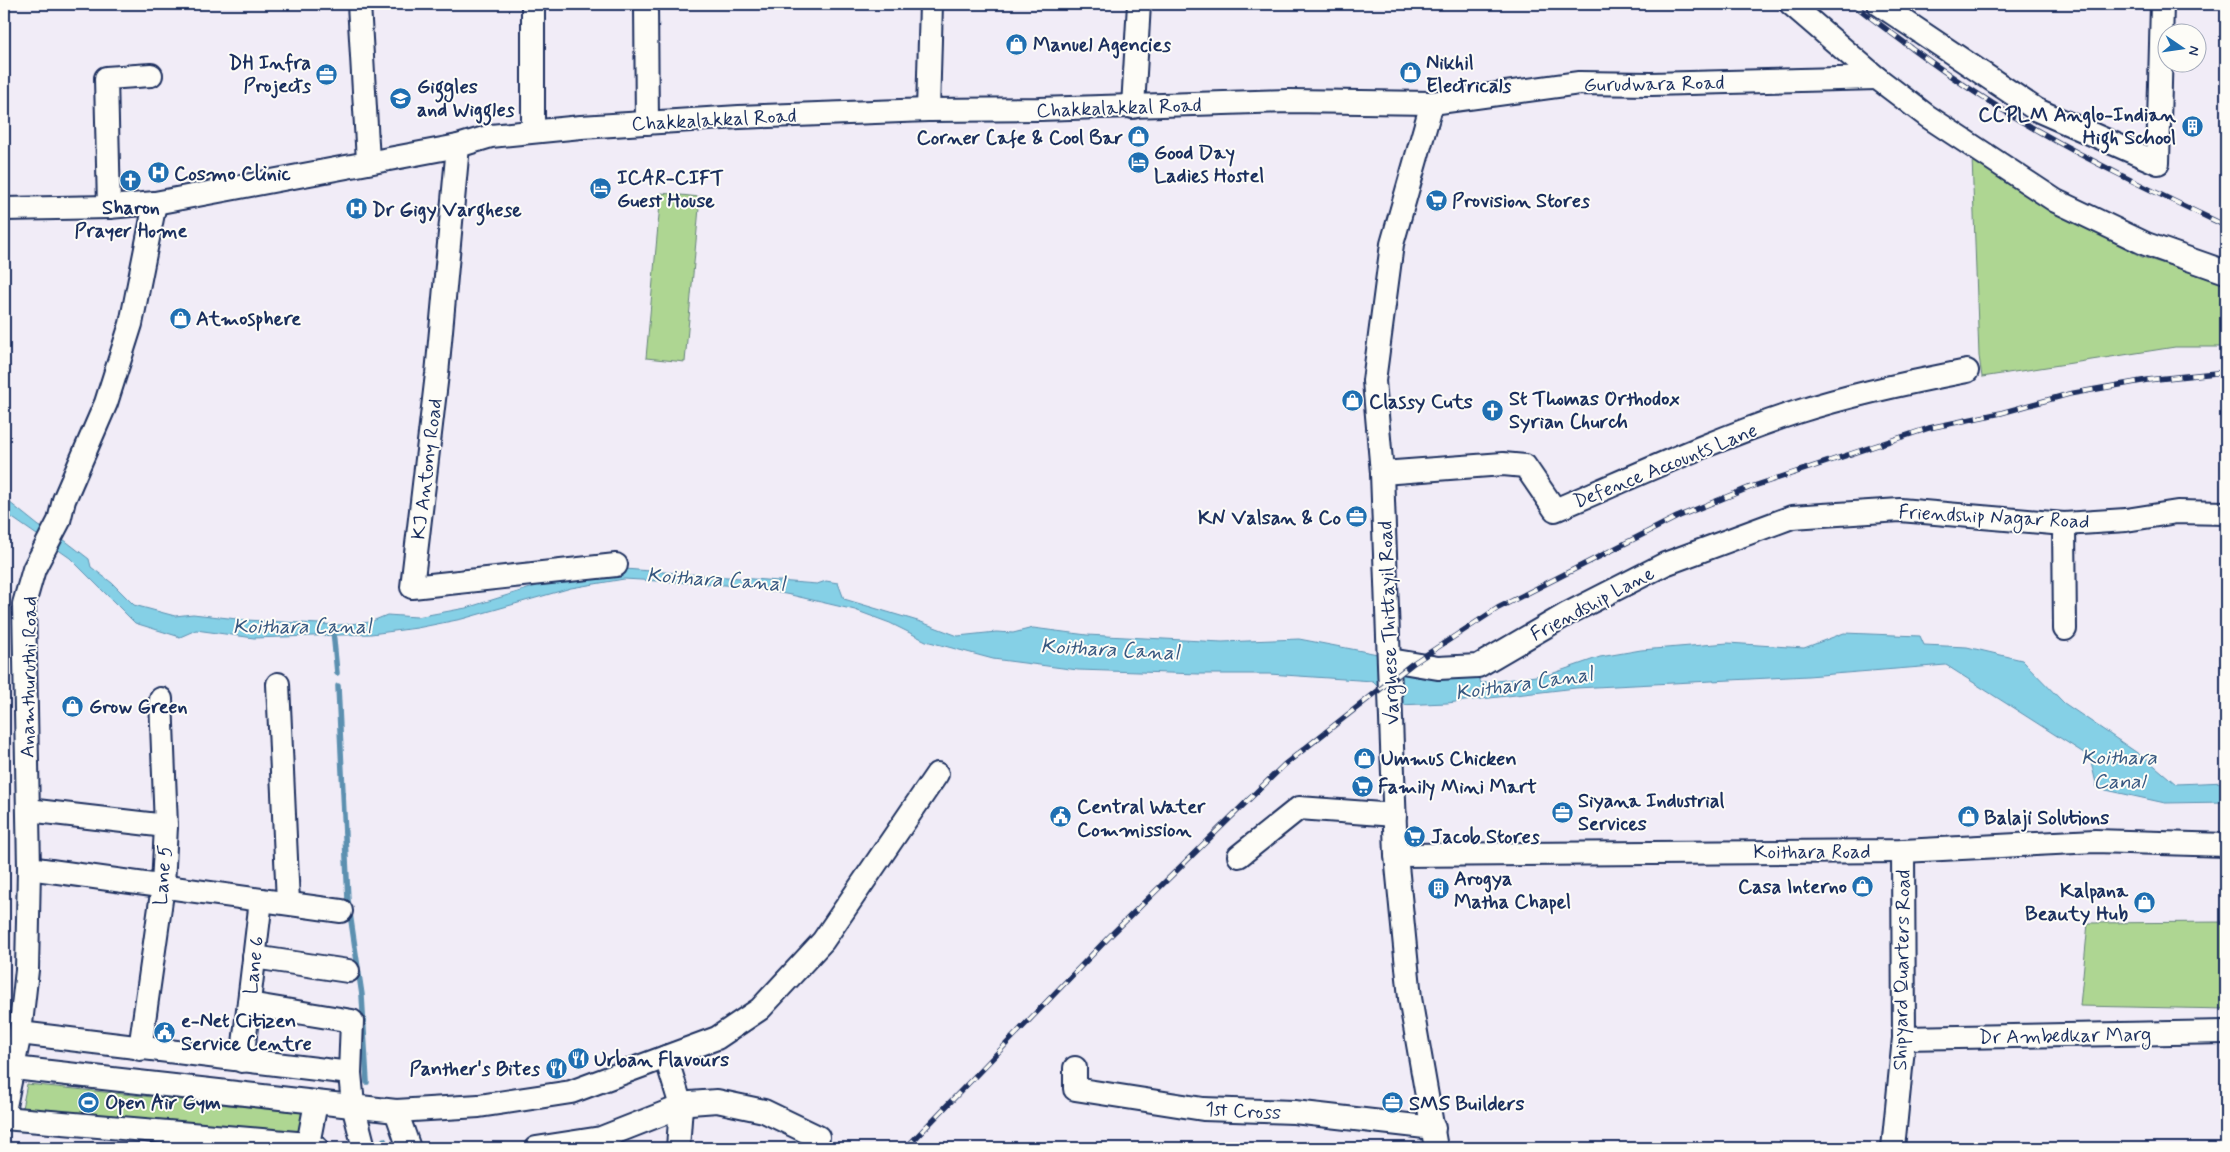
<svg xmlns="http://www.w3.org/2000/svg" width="2230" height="1152" viewBox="0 0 2230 1152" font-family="Mynerve,sans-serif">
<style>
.green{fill:#aed692;stroke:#648278}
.water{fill:#85d0e6;stroke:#5b90b0}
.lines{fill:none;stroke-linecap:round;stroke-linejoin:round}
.stream{stroke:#5b90b0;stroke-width:5.5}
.minor-casing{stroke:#1b2f5e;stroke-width:26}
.minor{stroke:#fdfcf7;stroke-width:22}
.rail-casing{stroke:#1b2f5e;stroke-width:5.5}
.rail{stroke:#fdfcf7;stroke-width:4;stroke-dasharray:11;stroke-linecap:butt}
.labels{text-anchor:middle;stroke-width:4;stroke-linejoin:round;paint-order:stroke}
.poi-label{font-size:20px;font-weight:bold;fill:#1b2f5e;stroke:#fdfcf7;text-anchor:start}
.street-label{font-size:20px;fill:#1b2f5e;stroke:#fdfcf7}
.water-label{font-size:21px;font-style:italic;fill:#365780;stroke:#fdfcf7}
</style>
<rect width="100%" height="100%" fill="#f1ecf7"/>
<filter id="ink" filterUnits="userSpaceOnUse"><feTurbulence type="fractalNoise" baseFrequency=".02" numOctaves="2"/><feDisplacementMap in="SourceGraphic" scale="10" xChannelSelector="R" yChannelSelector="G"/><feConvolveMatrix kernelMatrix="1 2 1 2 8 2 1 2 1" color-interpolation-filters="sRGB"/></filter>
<g filter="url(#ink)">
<g class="green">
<path d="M1972,157L2050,209L2142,257L2226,283V347H2175L1982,377L1979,356Z"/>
<path d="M661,193L700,197L685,362L646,358Z"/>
<path d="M2226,922V1009L2080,1006L2088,923Z"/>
<path d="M27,1084L305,1113L301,1137L21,1113Z"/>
</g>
<path class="water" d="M4,498L39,526L63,539L89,559L91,567L112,583L134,605L175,616L193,614L246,620L338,625L370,622L387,615L417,617L466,608L537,586L625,569L817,584L826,581L838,583L844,599L921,622L958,636L996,632L1013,633L1033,628L1087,635L1222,642L1299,639L1383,655L1384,670L1423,678L1477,673L1481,683L1551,674L1600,657L1641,650L1728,643L1804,648L1844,633L1920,636L1924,645L1967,647L2022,660L2064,703L2149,761L2176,784L2226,782V802L2165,803L2097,788L2090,757L1946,665L1808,676L1576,688L1447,703L1398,705L1373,681L1269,674H1199L1078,670L993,659L926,641L890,623L855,610L791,595L741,586L624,579L571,588L462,619L417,628L371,634L254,638L196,630L180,637L135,623L70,558L4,512Z"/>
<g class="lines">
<g class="stream">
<path d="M333,630L337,673"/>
<path d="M338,686L348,900L362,995L367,1082"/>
<path d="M384,1140L387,1148"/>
</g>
<defs>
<g id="minor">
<path d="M359,4L368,161"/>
<path d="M646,4L647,123"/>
<path d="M1791,4L1877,78L1927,116L2056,201L2146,244L2226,272"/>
<path d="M1879,4L2037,110L2158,163L2162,4"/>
<path d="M1432,103L1392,244L1374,381L1382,473L1396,855L1410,998L1436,1148"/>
<path d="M1133,107L1139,4"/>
<path d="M928,110L931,4"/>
<path d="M533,131V4"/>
<path d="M458,146L437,374L412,587L616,565"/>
<path d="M109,207L106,78L151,75"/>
<path d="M4,209L109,207L155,203L458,146L491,136L581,127L739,117L928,110L1039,109L1289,101L1432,103L1579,83L1651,84L1877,78"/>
<path d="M1382,473L1503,464L1525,466L1555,510C1635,476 1714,439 1797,412C1853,394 1910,382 1967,371"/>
<path d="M2064,524L2065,629"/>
<path d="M1390,660L1438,668L1478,666L1567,614L1665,564L1792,517L1900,510L2064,524L2126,520L2177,512L2226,513"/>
<path d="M278,684L288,902"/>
<path d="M28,810L166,826"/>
<path d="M1396,855L1903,851L2095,841L2226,845"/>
<path d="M1239,856L1299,808L1395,815"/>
<path d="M29,868L341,911"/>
<path d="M254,957L348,971"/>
<path d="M249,1004L352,1021L350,1073L353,1105L364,1148"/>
<path d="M20,1033L350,1073"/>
<path d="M1904,1038L2226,1032"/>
<path d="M140,1049L163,886L166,826L161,699"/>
<path d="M666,1057L681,1106L678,1148"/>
<path d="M242,1061L261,900"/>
<path d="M14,1068L396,1111L479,1106L571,1092L717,1038L760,1009L823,941L937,774"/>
<path d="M1075,1068V1089L1203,1109L1294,1112L1434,1128"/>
<path d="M4,1111L20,1033L27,970L29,868L24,604L34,569L59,521L64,500L106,403L131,324L155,203"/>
<path d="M396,1111L409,1148"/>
<path d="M4,1118L308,1144L317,1148"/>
<path d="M308,1144L316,1103"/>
<path d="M536,1148L601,1138L690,1103L717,1101L764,1111L818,1137"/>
<path d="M1893,1148L1904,1038L1903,851"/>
</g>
</defs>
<use href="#minor" class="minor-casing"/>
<use href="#minor" class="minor"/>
<defs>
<g id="rail">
<path d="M1853,4C1913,50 1974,95 2040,132C2101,167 2163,196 2226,226"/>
<path d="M906,1148L1110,936L1284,765L1412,664L1498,608L1677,517L1751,487L1929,428L2001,413L2069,394L2147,380L2226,372"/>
</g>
</defs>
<use href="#rail" class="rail-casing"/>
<use href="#rail" class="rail"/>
</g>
</g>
<defs>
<symbol id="shop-disc" viewBox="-11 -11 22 22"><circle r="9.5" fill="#1f6fb2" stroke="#fdfcf7"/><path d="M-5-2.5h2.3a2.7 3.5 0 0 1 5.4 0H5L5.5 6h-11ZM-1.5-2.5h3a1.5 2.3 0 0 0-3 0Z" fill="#fff"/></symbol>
<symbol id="office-disc" viewBox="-11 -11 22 22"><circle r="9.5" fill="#1f6fb2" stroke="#fdfcf7"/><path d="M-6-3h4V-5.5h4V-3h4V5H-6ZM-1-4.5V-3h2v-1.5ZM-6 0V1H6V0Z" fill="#fff"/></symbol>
<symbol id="school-disc" viewBox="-11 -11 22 22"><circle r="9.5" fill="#1f6fb2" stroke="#fdfcf7"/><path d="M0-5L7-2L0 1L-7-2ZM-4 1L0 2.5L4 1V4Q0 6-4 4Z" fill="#fff"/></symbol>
<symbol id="building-disc" viewBox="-11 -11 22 22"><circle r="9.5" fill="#1f6fb2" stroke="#fdfcf7"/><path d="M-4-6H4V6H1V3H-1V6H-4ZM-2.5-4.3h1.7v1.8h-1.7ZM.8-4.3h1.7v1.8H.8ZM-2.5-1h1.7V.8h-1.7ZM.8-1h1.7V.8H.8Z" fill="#fff"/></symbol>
<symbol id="hotel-disc" viewBox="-11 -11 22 22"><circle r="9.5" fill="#1f6fb2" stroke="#fdfcf7"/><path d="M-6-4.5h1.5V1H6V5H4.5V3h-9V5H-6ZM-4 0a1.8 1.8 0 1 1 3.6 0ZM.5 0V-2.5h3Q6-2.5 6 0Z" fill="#fff"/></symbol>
<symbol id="hospital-disc" viewBox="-11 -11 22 22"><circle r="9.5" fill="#1f6fb2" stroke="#fdfcf7"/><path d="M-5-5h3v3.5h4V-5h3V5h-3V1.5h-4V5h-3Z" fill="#fff"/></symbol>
<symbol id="church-disc" viewBox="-11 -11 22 22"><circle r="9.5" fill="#1f6fb2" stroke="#fdfcf7"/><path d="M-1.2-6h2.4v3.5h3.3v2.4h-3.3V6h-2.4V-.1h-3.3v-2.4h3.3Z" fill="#fff"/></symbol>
<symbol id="supermarket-disc" viewBox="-11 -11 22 22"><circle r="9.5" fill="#1f6fb2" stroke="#fdfcf7"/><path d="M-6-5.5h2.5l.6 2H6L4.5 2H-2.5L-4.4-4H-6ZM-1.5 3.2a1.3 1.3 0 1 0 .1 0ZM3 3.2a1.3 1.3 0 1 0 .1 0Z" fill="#fff"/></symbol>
<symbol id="civic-disc" viewBox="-11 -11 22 22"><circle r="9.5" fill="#1f6fb2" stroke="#fdfcf7"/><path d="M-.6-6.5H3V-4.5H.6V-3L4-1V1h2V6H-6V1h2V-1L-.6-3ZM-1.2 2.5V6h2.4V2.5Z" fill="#fff"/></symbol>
<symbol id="restaurant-disc" viewBox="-11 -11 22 22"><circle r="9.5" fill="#1f6fb2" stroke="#fdfcf7"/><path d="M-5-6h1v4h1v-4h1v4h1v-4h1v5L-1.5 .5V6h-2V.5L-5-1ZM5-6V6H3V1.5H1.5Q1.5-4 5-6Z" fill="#fff"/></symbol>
<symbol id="stadium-disc" viewBox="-11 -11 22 22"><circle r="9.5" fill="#1f6fb2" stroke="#fdfcf7"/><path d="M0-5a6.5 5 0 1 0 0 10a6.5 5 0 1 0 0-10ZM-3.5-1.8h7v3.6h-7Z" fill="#fff"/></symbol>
</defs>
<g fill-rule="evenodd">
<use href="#shop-disc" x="1004" y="32" width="25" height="25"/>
<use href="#shop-disc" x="1398" y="60" width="25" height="25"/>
<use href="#office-disc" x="314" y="62" width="25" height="25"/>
<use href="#school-disc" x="388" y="86" width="25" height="25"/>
<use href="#building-disc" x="2180" y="114" width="25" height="25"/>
<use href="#shop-disc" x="1126" y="124" width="25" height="25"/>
<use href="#hotel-disc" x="1126" y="150" width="25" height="25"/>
<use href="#hospital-disc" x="146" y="160" width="25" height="25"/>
<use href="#church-disc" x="118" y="168" width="25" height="25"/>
<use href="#hotel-disc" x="588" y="176" width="25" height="25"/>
<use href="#supermarket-disc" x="1424" y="188" width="25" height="25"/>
<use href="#hospital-disc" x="344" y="196" width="25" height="25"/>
<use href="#shop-disc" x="168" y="306" width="25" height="25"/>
<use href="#shop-disc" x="1340" y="388" width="25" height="25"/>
<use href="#church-disc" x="1480" y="398" width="25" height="25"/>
<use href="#office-disc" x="1344" y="504" width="25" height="25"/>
<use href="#shop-disc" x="60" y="694" width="25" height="25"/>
<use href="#shop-disc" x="1352" y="746" width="25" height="25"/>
<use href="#supermarket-disc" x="1350" y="774" width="25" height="25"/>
<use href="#office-disc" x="1550" y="800" width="25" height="25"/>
<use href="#civic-disc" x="1048" y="804" width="25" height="25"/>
<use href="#shop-disc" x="1956" y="804" width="25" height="25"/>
<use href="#supermarket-disc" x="1402" y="824" width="25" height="25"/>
<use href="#shop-disc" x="1850" y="874" width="25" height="25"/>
<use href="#building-disc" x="1426" y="876" width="25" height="25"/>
<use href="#shop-disc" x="2132" y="890" width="25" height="25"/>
<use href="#civic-disc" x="152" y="1020" width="25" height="25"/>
<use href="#restaurant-disc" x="566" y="1046" width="25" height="25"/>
<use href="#restaurant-disc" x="544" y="1056" width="25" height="25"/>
<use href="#stadium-disc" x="76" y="1090" width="25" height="25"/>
<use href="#office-disc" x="1380" y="1090" width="25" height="25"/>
</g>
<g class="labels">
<g class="poi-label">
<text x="1033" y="51">Manuel Agencies</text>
<text x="311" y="69" text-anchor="end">DH Infra<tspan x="311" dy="23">Projects</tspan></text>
<text x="1426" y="69">Nikhil<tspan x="1426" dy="23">Electricals</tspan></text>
<text x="417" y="93">Giggles<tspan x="417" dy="23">and Wiggles</tspan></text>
<text x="2176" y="121" text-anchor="end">CCPLM Anglo-Indian<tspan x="2176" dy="23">High School</tspan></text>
<text x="1123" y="144" text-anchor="end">Corner Cafe &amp; Cool Bar</text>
<text x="1154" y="159">Good Day<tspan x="1154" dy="23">Ladies Hostel</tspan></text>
<text x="174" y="180">Cosmo Clinic</text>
<text x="617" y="184">ICAR-CIFT<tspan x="617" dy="23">Guest House</tspan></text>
<text x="1452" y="207">Provision Stores</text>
<text x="131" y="214" text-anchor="middle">Sharon<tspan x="131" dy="23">Prayer Home</tspan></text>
<text x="372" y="216">Dr Gigy Varghese</text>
<text x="196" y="325">Atmosphere</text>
<text x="1509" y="405">St Thomas Orthodox<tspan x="1509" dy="23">Syrian Church</tspan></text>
<text x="1369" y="408">Classy Cuts</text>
<text x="1341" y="524" text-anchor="end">KN Valsan &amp; Co</text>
<text x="89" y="713">Grow Green</text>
<text x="1381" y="765">Ummus Chicken</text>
<text x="1378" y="793">Family Mini Mart</text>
<text x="1578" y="807">Siyana Industrial<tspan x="1578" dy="23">Services</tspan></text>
<text x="1077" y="813">Central Water<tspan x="1077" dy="23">Commission</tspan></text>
<text x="1984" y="824">Balaji Solutions</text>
<text x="1431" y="843">Jacob Stores</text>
<text x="1454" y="885">Arogya<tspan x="1454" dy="23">Matha Chapel</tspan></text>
<text x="1847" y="893" text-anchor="end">Casa Interno</text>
<text x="2128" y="897" text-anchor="end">Kalpana<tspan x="2128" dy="23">Beauty Hub</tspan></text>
<text x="181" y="1027">e-Net Citizen<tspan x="181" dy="23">Service Centre</tspan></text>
<text x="594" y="1066">Urban Flavours</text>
<text x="540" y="1075" text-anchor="end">Panther's Bites</text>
<text x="105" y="1109">Open Air Gym</text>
<text x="1409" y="1110">SMS Builders</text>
</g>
<g class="street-label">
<text transform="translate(1654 83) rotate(-1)" y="7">Gurudwara Road</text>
<text transform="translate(1119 107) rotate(-2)" y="7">Chakkalakkal Road</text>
<text transform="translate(714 119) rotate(-3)" y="7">Chakkalakkal Road</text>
<text transform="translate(1665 465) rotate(-22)" y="7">Defence Accounts Lane</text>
<text transform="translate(426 469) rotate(-83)" y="7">KJ Antony Road</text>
<text transform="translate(1994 516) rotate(3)" y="7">Friendship Nagar Road</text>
<text transform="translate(1592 603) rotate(-28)" y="7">Friendship Lane</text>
<text transform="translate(1388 623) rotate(-92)" y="7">Varghese Thittayil Road</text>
<text transform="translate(28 677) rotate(-89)" y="7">Anamthuruthi Road</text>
<text x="1812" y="858">Koithara Road</text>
<text transform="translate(162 875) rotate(-85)" y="7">Lane 5</text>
<text transform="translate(253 965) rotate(-83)" y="7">Lane 6</text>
<text transform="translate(1901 970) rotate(-89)" y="7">Shipyard Quarters Road</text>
<text transform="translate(2065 1035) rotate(-1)" y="7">Dr Ambedkar Marg</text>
<text transform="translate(1243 1110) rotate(3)" y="7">1st Cross</text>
</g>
<g class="water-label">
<text transform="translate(716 579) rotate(4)" y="7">Koithara Canal</text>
<text x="302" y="633">Koithara Canal</text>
<text transform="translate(1110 649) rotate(3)" y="7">Koithara Canal</text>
<text transform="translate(1524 683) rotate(-8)" y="7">Koithara Canal</text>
<text x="2119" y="764">Koithara<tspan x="2119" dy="24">Canal</tspan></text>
</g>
</g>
<rect width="2230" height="1152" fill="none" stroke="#fdfcf7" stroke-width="20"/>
<rect x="10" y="10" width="2210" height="1132" fill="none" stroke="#1b2f5e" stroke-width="2" filter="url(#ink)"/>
<g transform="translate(2182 48) rotate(103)"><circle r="24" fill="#fdfcf7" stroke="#a3aaba"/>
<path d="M0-4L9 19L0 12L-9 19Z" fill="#1f6fb2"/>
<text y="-8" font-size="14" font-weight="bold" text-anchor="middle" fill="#1b2f5e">N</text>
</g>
</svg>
